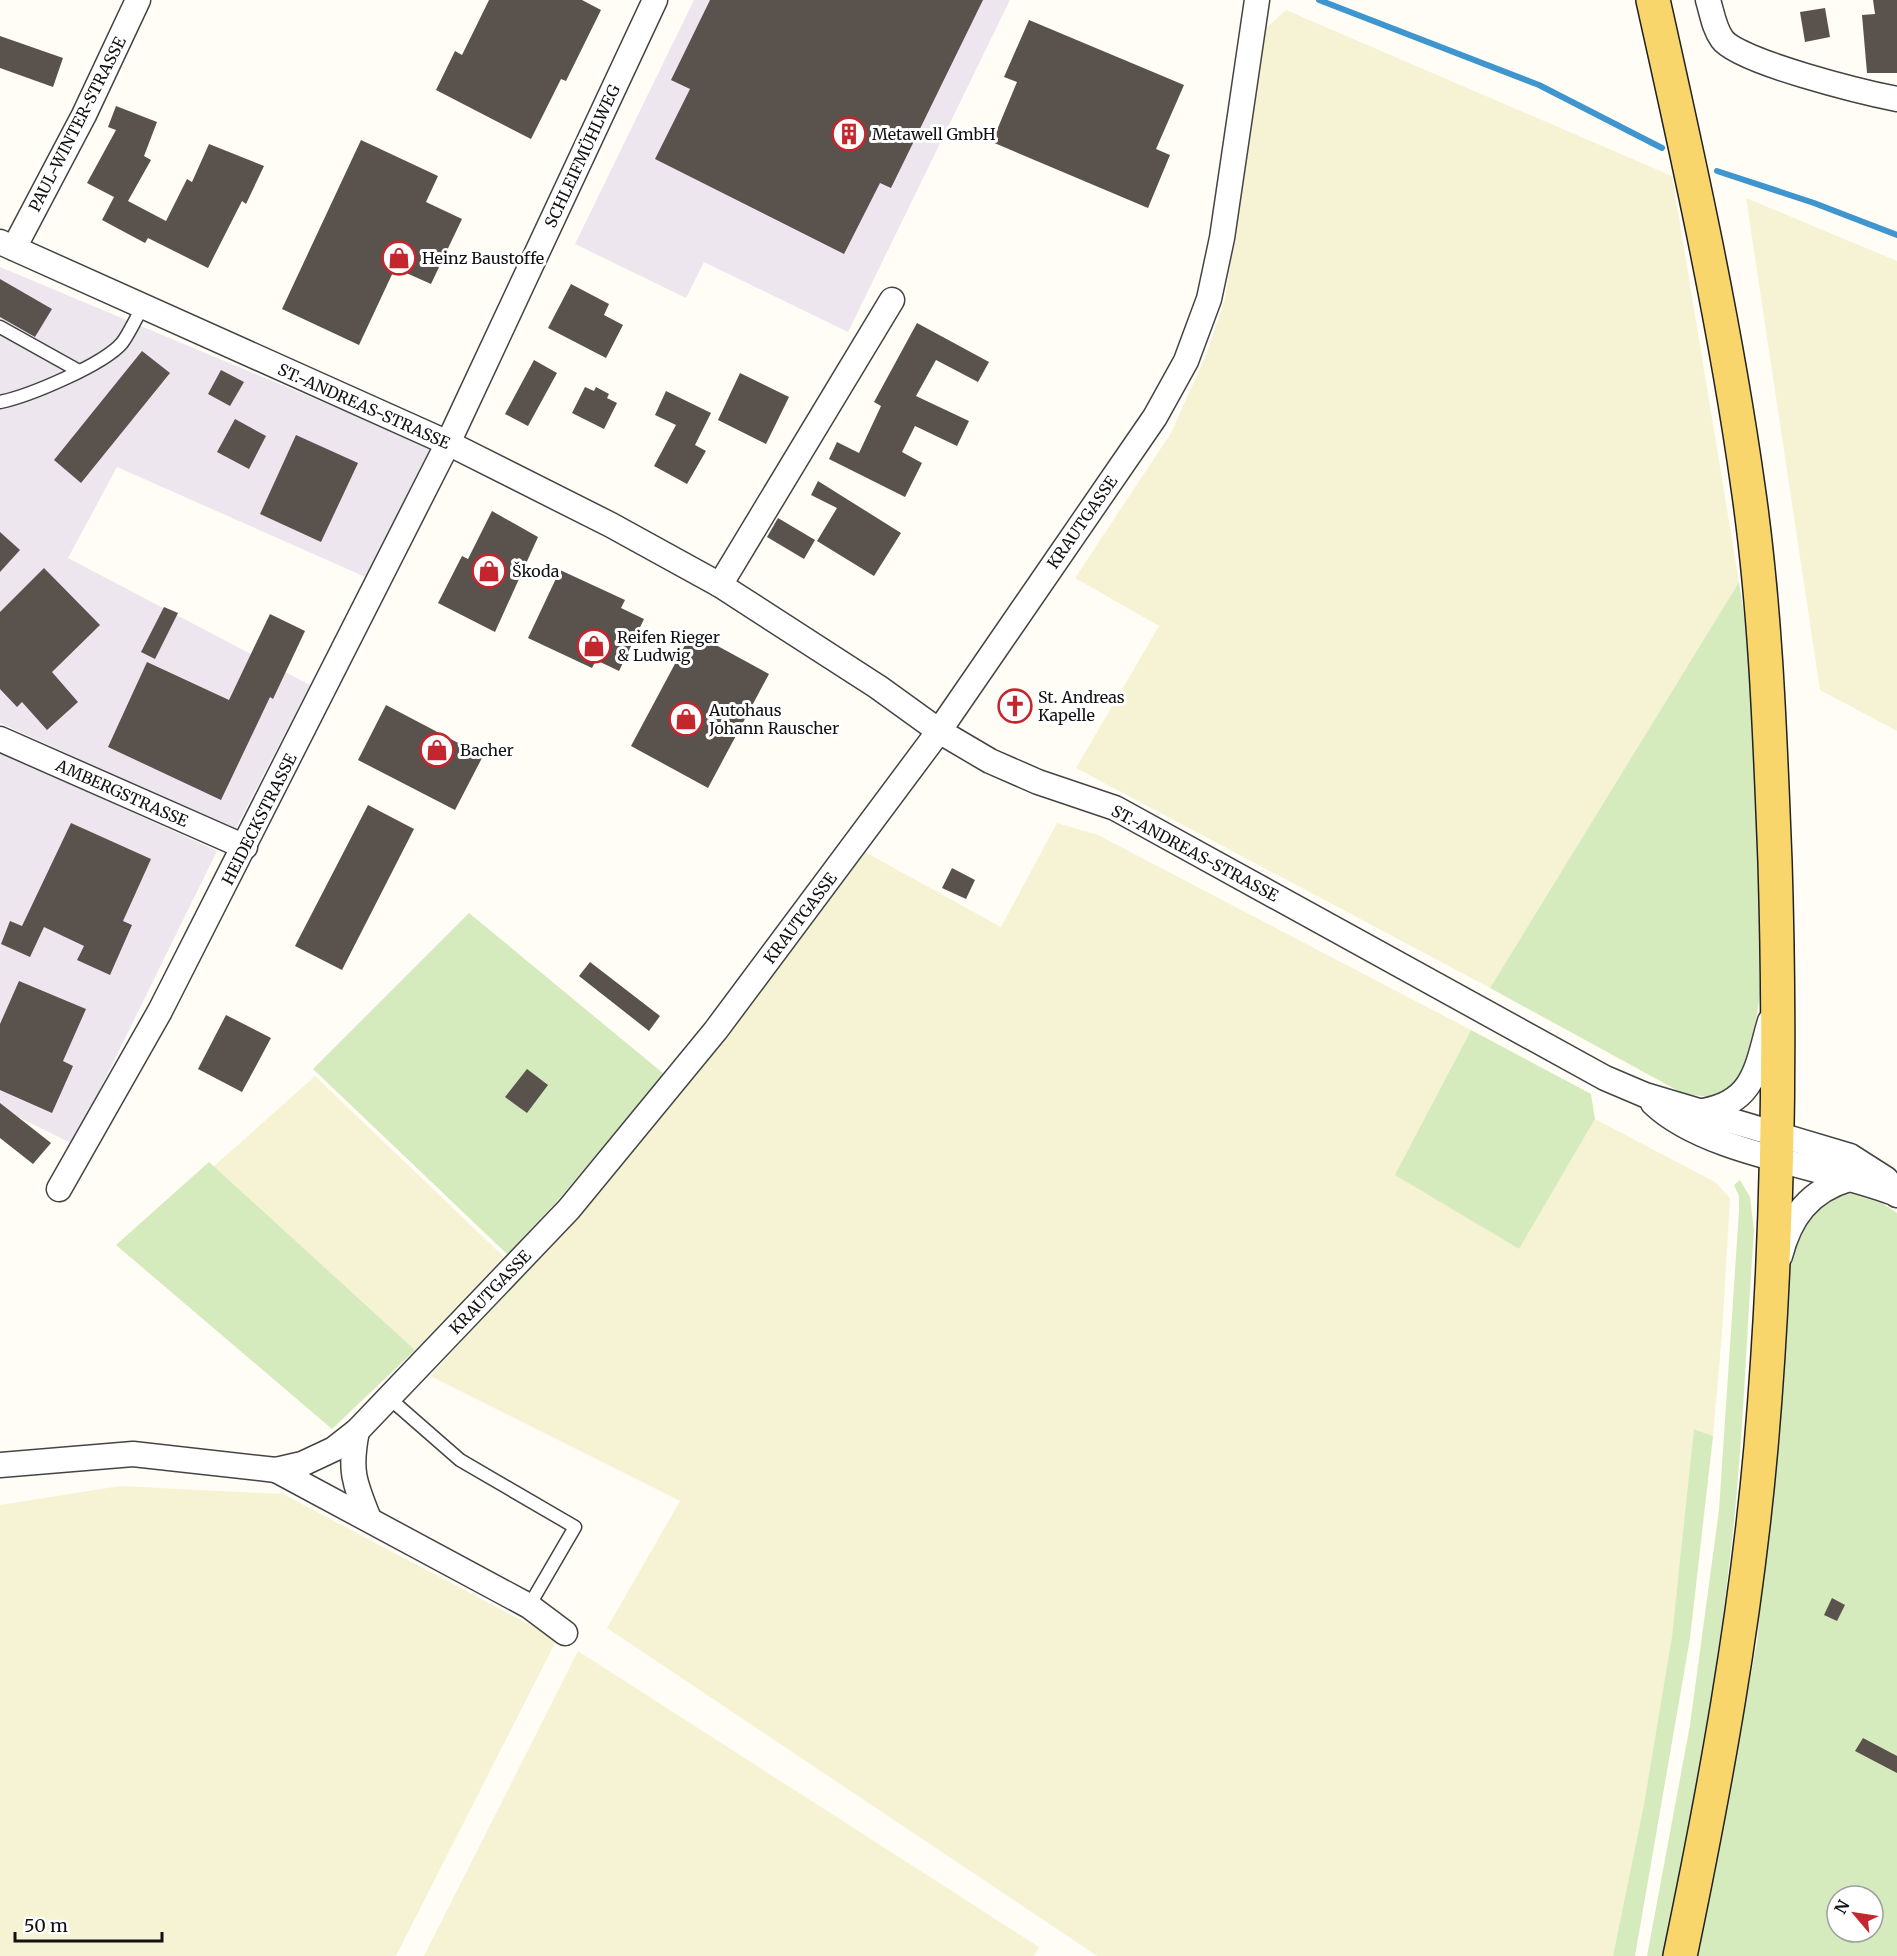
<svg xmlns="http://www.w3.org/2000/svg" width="1897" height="1956" viewBox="0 0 1897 1956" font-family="Merriweather,serif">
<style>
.industrial{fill:#eee6ef}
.farmland{fill:#f6f3d4}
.green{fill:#d5ebbd;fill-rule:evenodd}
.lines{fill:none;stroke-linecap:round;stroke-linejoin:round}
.stream{stroke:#3f96cf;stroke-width:6}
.building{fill:#5a524d}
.service-casing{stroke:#444;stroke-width:15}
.minor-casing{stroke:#444;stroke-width:27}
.primary-casing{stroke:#222;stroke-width:36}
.service{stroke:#fff;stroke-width:12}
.minor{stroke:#fff;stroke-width:24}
.primary{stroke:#f9d66b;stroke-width:33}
.labels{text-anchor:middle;stroke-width:6;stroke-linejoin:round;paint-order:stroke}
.street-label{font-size:16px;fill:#111;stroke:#fff}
.poi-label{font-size:16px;fill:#111;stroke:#fff;text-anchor:start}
</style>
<rect width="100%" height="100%" fill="#fffdf5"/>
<g class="industrial">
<path d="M694,0H1010L848,332L704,262L686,298L575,244Z"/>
<path d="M0,267L437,450L370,579L117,467L68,558L310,685L235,830L0,723Z"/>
<path d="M0,752L217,851L73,1144L0,1108Z"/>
</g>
<g class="farmland">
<path d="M1286,10L1672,176L1739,582L1490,988L1076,768L1159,626L1075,578L1171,433L1206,355L1225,299L1265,29Z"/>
<path d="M1746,198L1897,261V731L1820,690Z"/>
<path d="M1057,823L1098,835L1471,1030L1396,1175L1519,1249L1595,1119L1715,1182L1730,1198L1722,1333L1713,1436L1695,1429L1672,1636L1644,1804L1613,1956H1097L607,1628L680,1501L430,1376L576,1216L727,1035L865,852L1001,927Z"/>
<path d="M315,1076L504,1257L415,1350L213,1167Z"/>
<path d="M120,1486L283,1494L557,1639L396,1956H0V1505Z"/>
<path d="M578,1651L1039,1947L1034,1956H424Z"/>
</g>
<g class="green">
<path d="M1739,582L1757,698L1760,995L1748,1069L1718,1098L1684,1094L1490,988Z"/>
<path d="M469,913L664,1074L559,1199L507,1254L313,1069Z"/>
<path d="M1471,1030L1591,1094L1595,1119L1519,1249L1395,1175Z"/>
<path d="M209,1162L415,1350L332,1429L116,1245Z"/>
<path d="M1740,1180L1750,1197L1754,1231C1747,1324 1744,1419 1735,1512C1719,1661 1698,1810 1664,1956H1647L1690,1725L1719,1510L1739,1211V1196L1734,1185Z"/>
<path d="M1845,1192L1882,1203L1897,1213V1956H1698L1757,1642L1791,1257L1813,1212L1823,1200ZM1837,1896H1873V1932H1837Z"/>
<path d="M1694,1429L1713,1436L1690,1638L1635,1956H1613L1644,1804L1672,1636Z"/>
</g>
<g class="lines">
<g class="stream">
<path d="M1319,0L1539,85L1662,148"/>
<path d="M1717,171L1814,203L1897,235"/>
</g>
</g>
<g class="building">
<path d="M489,0H582L601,10L566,81L561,79L531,139L436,90L455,51L462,55Z"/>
<path d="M710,0H983L891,188L880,183L844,254L655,159L690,89L671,80Z"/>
<path d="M1873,0H1897V73H1867L1862,15L1875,14Z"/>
<path d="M1825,8L1830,37L1805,42L1800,12Z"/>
<path d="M1029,20L1184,85L1156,149L1170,155L1148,208L992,142L1017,82L1004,77Z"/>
<path d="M0,36L63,58L53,87L0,68Z"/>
<path d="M116,106L157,122L144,156L151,160L128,201L166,221L187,179L192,182L209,144L264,166L246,204L242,201L208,268L148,238L145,243L102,220L114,197L87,183L116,130L108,127Z"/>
<path d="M361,140L438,176L426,202L462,219L431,284L395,268L359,345L282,309Z"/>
<path d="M0,279L52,309L35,337L0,317Z"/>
<path d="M571,284L609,304L604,315L623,325L606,358L548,328Z"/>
<path d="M917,323L989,362L978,382L936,360L916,396L969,421L957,446L915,426L902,452L922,463L905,497L829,459L837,442L859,453L881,406L874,402Z"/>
<path d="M142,351L170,373L81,483L54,460Z"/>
<path d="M534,360L557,373L528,426L505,414Z"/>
<path d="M221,370L244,382L230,406L208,394Z"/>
<path d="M740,373L789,397L766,444L718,420Z"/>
<path d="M585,387L594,391L596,387L609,394L607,398L617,403L604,429L572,413Z"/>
<path d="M666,391L711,413L695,445L706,451L687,484L654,466L676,425L655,415Z"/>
<path d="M235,419L266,436L249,469L217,452Z"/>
<path d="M296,435L358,463L321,542L260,514Z"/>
<path d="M818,481L901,533L874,576L817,541L837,508L811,495Z"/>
<path d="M492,511L538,537L495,632L438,603L462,556L468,559Z"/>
<path d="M778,518L815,540L804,559L767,537Z"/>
<path d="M0,532L20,550L0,572Z"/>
<path d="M44,568L100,625L52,672L78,702L47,730L22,702L17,707L0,689V612Z"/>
<path d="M560,570L625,600L621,608L644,619L619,671L596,660L592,668L528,638Z"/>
<path d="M164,607L178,613L155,659L141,652Z"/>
<path d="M270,614L305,631L273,699L270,697L221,800L108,747L147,662L229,700Z"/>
<path d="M692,632L769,674L708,788L631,746Z"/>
<path d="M1014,689L1030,698L1016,722L1001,714Z"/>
<path d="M386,705L483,756L455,810L358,760Z"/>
<path d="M368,805L414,829L342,970L295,946Z"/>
<path d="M71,823L151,859L123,921L132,925L110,975L77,960L84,946L44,927L30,957L1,944L10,921L22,926Z"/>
<path d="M952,868L975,880L966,899L942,888Z"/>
<path d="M590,962L660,1016L649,1031L579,976Z"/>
<path d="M19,981L86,1009L63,1061L73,1066L52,1113L0,1090V1024Z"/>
<path d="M226,1015L271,1038L242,1092L198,1069Z"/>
<path d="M527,1069L548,1085L527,1113L505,1097Z"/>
<path d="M0,1103L51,1143L33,1164L0,1138Z"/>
<path d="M1832,1598L1845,1605L1837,1621L1824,1615Z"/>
<path d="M1863,1738L1897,1756V1773L1855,1751Z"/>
</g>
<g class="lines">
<defs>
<g id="service">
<path d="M0,327L79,371"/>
<path d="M0,402C29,396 103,365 122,343C130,332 136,318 143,306"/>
<path d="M389,1398L460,1460L575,1527L529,1606"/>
</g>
<g id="minor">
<path d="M1708,0C1712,13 1714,28 1722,39C1738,62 1866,93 1897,99"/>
<path d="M0,242L448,443L611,525L720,585L878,687L939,731L990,761L1038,782L1115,808L1605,1078L1645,1095L1850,1156L1886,1179L1897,1195"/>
<path d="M14,248L84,115L138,0"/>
<path d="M720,585L892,300"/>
<path d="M0,739L245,847"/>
<path d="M1653,1103C1706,1154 1825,1166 1894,1193"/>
<path d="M1703,1111C1756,1102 1757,1065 1770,1021"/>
<path d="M59,1189L160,1011L448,443L655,0"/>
<path d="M1780,1256C1790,1217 1809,1191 1849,1179"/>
<path d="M357,1431C349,1470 354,1482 369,1519"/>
<path d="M0,1465L133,1454L276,1470L302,1464L334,1449L357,1431L569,1209L716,1030L939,731L1155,417L1186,361L1209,299L1222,238L1257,0"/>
<path d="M276,1470L529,1606L565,1633"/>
</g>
<path id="primary" d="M1653,0C1689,161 1725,323 1748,487C1766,611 1770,737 1775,862C1781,1058 1778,1252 1761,1447C1746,1618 1715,1788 1680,1956"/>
</defs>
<use href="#service" class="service-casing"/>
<use href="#minor" class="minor-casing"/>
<use href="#primary" class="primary-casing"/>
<use href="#service" class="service"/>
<use href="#minor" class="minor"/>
<use href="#primary" class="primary"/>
</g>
<defs>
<symbol id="building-ring" viewBox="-11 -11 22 22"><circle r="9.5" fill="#fff" stroke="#c4262e" stroke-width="1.5"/><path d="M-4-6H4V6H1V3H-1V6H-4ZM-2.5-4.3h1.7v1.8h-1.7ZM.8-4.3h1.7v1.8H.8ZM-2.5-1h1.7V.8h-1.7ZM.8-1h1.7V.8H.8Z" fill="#c4262e"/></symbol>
<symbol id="shop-ring" viewBox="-11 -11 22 22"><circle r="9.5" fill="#fff" stroke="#c4262e" stroke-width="1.5"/><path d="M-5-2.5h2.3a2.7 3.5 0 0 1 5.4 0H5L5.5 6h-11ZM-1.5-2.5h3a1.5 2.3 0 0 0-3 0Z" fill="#c4262e"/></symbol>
<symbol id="church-ring" viewBox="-11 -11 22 22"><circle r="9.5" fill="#fff" stroke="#c4262e" stroke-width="1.5"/><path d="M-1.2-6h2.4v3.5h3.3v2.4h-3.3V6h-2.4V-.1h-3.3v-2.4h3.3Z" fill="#c4262e"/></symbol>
</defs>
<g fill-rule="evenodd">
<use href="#building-ring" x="830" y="115" width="38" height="38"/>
<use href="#shop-ring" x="380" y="239" width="38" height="38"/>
<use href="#shop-ring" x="470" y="552" width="38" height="38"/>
<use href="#shop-ring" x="575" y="627" width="38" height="38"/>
<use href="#church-ring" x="996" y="687" width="38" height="38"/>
<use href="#shop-ring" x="667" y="700" width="38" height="38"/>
<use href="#shop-ring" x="418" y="731" width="38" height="38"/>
</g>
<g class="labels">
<g class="street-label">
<text transform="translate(77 124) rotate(-63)" y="6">PAUL-WINTER-STRASSE</text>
<text transform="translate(582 156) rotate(-65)" y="6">SCHLEIFMÜHLWEG</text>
<text transform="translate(364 406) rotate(24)" y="6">ST.-ANDREAS-STRASSE</text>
<text transform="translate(1082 522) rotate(-55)" y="6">KRAUTGASSE</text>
<text transform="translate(122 793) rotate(24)" y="6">AMBERGSTRASSE</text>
<text transform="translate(259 819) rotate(-63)" y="6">HEIDECKSTRASSE</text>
<text transform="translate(1195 853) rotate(28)" y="6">ST.-ANDREAS-STRASSE</text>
<text transform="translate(800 918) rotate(-53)" y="6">KRAUTGASSE</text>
<text transform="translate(490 1292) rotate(-46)" y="6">KRAUTGASSE</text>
</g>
<g class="poi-label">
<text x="872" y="140">Metawell GmbH</text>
<text x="422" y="264">Heinz Baustoffe</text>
<text x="512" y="577">Škoda</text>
<text x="617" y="643">Reifen Rieger<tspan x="617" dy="18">&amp; Ludwig</tspan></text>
<text x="1038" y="703">St. Andreas<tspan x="1038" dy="18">Kapelle</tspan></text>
<text x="709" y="716">Autohaus<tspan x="709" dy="18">Johann Rauscher</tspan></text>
<text x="460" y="756">Bacher</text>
</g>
</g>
<g transform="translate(1855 1914) rotate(299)"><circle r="28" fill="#ffffff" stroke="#a0a0a0" stroke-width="1.5"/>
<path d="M0-4.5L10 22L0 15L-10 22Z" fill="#c4262e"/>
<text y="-9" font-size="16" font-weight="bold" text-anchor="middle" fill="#111111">N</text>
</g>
<path d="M15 1932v9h147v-9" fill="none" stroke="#111111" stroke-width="3"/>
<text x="24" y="1932" font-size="18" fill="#111111" stroke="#ffffff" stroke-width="4.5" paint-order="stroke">50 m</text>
</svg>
